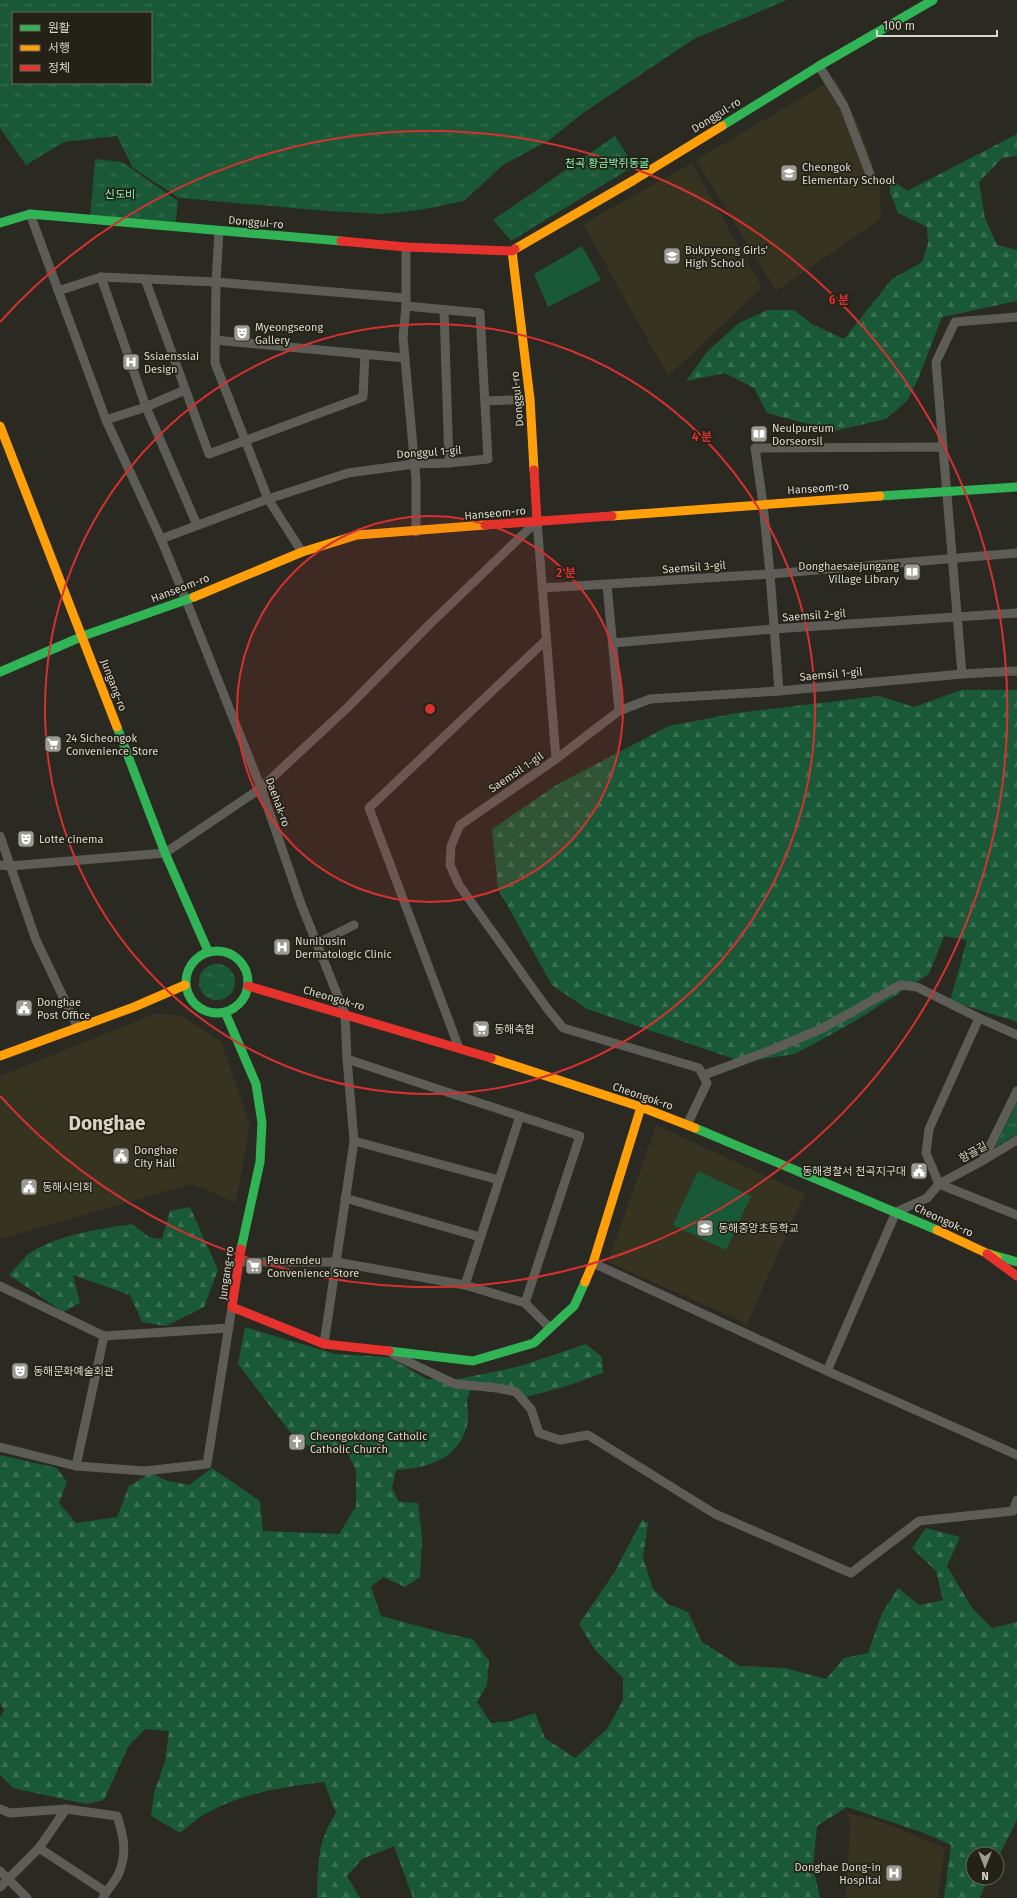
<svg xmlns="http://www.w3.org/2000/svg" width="1017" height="1898" viewBox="0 0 1017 1898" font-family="'Fira Sans','Noto Sans KR',sans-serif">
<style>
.built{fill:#363321}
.grass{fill:url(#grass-tufts);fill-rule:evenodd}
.forest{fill:url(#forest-firs)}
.pitch{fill:#1a5937}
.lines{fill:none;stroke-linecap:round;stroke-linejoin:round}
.street{stroke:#5d5c56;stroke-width:9}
.fast{stroke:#30b455;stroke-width:9}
.slow{stroke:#ff9f0a;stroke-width:9}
.jam{stroke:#e5322d;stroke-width:9}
.ring{fill:none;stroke:#d63130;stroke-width:2}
.labels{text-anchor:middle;stroke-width:3.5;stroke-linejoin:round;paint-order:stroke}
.street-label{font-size:11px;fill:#d9d7cf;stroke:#242216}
.park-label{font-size:11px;fill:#85f6b2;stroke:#242216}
.poi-label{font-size:11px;fill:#d9d7cf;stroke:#242216;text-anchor:start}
.town-label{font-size:19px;font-weight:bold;fill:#d8d4c5;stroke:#242216}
.centre{fill:#d63130;stroke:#242216;stroke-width:2}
.ring-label{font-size:12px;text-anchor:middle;font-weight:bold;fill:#d63130;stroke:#242216;stroke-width:3.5;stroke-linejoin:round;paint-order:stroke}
</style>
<defs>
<pattern id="grass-tufts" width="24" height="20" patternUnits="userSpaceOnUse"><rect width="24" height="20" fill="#1a5937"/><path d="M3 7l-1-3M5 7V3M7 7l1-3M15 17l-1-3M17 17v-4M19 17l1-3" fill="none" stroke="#3b7053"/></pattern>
<pattern id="forest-firs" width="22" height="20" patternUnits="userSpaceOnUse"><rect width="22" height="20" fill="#1a5937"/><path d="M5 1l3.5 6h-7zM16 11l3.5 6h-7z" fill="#3b7053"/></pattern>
</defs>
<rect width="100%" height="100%" fill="#2a2922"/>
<g class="built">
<path d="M835,78L862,132L880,187L881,219L776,291L696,160Z"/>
<path d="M692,163L762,288L668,376L583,224Z"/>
<path d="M154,1014L180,1015L221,1041L250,1125L236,1203L192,1184L0,1239V1076Z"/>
<path d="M656,1125L805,1194L747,1324L608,1262Z"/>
<path d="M847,1813L882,1822L945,1848L938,1898H846L850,1824Z"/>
</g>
<g class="grass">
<path d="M0,0H787L694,39L583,113L548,141L503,165L464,201L420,210L381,214L328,211L179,198L133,168L117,136L64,142L26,165L0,128ZM13,13H151V83H13Z"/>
<path d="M615,136L634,166L511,241L493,220Z"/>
<path d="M95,159L122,162L178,201L175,227L90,219Z"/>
<circle cx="217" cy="982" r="18"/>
<path d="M1017,1102V1134L994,1148Z"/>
</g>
<g class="forest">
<path d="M1017,134V156L1002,158L979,182L985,218L997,245L1017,250V301L942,317L918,379L907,401L886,419L834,431L767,413L754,388L725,373L686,381L707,352L739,323L768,310H794L812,324L844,339L892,279L922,262L928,244L927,227L898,213L890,192V177L907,191Z"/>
<path d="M961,690H1017V1022L950,1001L967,940L944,936L929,974L852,1023L795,1054L743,1062L587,1009L552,985L498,889L492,829L558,784L669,726L737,713L879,696L914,707Z"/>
<path d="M190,1207L218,1270L204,1307L166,1326L142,1322L130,1295L73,1275L80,1303L63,1312L9,1275C16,1268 24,1256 33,1251C62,1234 100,1229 132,1224L149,1237L162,1239L170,1211Z"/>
<path d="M245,1327L335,1354L388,1357L427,1379H458L503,1370L524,1365L586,1344L602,1357L603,1373L564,1387L526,1397L471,1389C470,1393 467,1397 467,1401C467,1407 469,1414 468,1420C462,1458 430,1468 396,1470L392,1488L399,1502L418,1503L422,1538L420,1577L405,1587L383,1577L371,1587L381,1616L448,1634L473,1639L489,1661L487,1685L477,1702L491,1723L511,1721L535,1713L545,1738L575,1758L607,1729L623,1700V1678L595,1650L579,1624L614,1573L642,1520L648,1523L643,1557L653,1589L668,1604L688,1612L702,1642L740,1666L785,1668L826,1679L844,1658L868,1653L882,1613L898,1588L919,1605L943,1600L936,1571L912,1548L926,1528L960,1537L947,1566L972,1608L992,1628L1017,1622V1820L997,1860V1854H973V1878H988L980,1898H944L951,1845L924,1833L847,1807L817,1826L813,1867L820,1898H413L394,1846L362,1859L347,1876L360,1898H317C318,1866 317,1841 336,1813L324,1782C283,1787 241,1793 205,1814C196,1819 188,1827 180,1833L151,1816L154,1793L165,1761L169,1731L145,1729L128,1747L104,1800L86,1804L13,1788L0,1775V1717L4,1711L0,1703V1455L57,1468L67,1482L59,1503L76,1523L117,1517L129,1486L151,1473L165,1480L189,1485L212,1468L260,1501L263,1531L339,1534L356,1506V1470L347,1452L318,1453L290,1432L238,1364Z"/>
</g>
<g class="pitch">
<path d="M582,246L601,280L548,307L534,274Z"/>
<path d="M698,1171L751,1196L726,1250L673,1225Z"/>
</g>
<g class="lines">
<g class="street">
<path d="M819,66L844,106L871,177"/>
<path d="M30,214L106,420L161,539L186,600L261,788L301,904L345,1014L347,1059L354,1141L324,1344"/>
<path d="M219,231L216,282L215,363L268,499L302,552"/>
<path d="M406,247V306L403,337L416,480V532"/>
<path d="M101,277L146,407L106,420"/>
<path d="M145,279L209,454L363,397L365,354"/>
<path d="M58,291L101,277L216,282L404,298"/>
<path d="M444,310L449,463"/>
<path d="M215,340L405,358"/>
<path d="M185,390L146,407L197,525"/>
<path d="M485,401L530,399"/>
<path d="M943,447L936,362L955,322L1017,317"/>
<path d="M537,521L556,759"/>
<path d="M161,539L268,499L348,473L414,464L449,463L488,459L480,313L406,306"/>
<path d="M607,585L619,711"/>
<path d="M543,588L770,574L1017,553"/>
<path d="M613,643L773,629L1017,613"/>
<path d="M779,691L770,574L763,504L755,448L943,447L962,674"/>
<path d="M0,836L36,940L78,1028"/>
<path d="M0,865L10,866L165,853L261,788L347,708L430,624L537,521"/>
<path d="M318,943L354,925"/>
<path d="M459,1048L369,808L546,640"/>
<path d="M347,1059L580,1136L525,1303"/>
<path d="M704,1075L774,1049L823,1028L900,985L917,987L979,1018"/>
<path d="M687,1125L707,1083L699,1068L563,1028L546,1007L459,885L450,865L451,846L460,825L556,759L619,711L650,699L779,691L962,674L1017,671"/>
<path d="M354,1141L499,1180"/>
<path d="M983,1160L1017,1091"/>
<path d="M939,1184L982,1161L1017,1140"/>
<path d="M939,1184L1017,1215"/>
<path d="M345,1198L480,1237"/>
<path d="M238,1262H336L465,1285L525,1303L550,1328"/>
<path d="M593,1263L827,1371L1017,1455"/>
<path d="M465,1285L520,1116"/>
<path d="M0,1286L104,1336L229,1328"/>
<path d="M394,1355L455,1384L498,1388L516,1392L531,1409L539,1433L560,1440L588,1435L715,1514L851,1573L919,1521L1013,1511L1017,1500"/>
<path d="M827,1371L896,1212L927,1198L939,1184L926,1153L929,1129L979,1018L1017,1035"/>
<path d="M0,1447L76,1466L145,1471L207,1464L232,1307"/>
<path d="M76,1466L104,1336"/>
<path d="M0,1809L10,1813L66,1809L117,1816C124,1837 128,1855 117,1877C113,1884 107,1890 103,1898"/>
<path d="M39,1848L106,1892"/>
<path d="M0,1871L27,1898"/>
<path d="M0,1887L39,1848L66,1809"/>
</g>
<g class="fast">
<path d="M722,126L819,66L933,0"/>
<path d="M0,223L30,214L341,241"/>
<path d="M880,496L1017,487"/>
<path d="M0,672L83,636L194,597"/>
<path d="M117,727L165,853L208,951"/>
<circle cx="217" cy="982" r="31"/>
<path d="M225,1012L256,1084L262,1123L260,1162L241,1249"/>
<path d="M695,1128L937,1230"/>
<path d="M990,1254L1017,1262"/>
<path d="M389,1351L473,1361L534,1343L574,1306L585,1282"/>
</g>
<g class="slow">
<path d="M515,249L634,180L722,126"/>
<path d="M512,251L530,399L534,470"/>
<path d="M0,426L117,727"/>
<path d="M612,516L880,496"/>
<path d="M194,597L302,552L357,535L485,525"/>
<path d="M0,1056L134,1007L185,985"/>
<path d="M491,1058L641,1107L695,1128"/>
<path d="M937,1230L997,1258"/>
<path d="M585,1282L593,1263L641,1107"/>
</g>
<g class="jam">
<path d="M341,241L406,247L512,251L515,249"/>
<path d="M534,470L537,521"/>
<path d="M485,525L612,516"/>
<path d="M248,986L491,1058"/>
<path d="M241,1249L232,1307L324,1344L389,1351"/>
<path d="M987,1254L1017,1276"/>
</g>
</g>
<circle cx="430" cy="709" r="193" fill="#d63130" fill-opacity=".12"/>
<g class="ring">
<circle cx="430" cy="709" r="193"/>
<circle cx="430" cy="709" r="385"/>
<path d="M0 322A578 578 0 1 1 0 1096"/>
</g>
<defs>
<symbol id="school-square" viewBox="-11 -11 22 22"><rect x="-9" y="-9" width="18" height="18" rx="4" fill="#9c9a92" stroke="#242216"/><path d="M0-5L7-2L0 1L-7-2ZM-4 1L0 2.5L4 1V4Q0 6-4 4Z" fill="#fff"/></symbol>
<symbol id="theatre-square" viewBox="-11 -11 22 22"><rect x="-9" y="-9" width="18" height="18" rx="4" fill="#9c9a92" stroke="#242216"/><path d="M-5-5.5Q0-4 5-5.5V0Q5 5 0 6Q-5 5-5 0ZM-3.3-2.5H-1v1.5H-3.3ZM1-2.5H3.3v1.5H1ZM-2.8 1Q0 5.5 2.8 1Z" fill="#fff"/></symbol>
<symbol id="hospital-square" viewBox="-11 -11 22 22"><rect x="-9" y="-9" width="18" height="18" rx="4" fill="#9c9a92" stroke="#242216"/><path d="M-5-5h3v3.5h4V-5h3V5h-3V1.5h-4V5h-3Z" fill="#fff"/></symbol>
<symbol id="library-square" viewBox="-11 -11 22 22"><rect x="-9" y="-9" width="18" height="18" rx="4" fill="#9c9a92" stroke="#242216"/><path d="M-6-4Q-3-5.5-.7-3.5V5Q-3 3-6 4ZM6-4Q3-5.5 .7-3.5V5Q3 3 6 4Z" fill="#fff"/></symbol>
<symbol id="supermarket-square" viewBox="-11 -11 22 22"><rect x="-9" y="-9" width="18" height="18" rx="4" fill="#9c9a92" stroke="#242216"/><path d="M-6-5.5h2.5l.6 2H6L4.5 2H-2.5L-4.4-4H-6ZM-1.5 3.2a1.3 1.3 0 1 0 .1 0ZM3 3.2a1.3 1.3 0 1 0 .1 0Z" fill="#fff"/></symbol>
<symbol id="civic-square" viewBox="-11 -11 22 22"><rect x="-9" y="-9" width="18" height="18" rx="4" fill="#9c9a92" stroke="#242216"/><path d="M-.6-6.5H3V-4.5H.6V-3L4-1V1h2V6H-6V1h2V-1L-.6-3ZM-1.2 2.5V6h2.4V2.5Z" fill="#fff"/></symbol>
<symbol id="church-square" viewBox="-11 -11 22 22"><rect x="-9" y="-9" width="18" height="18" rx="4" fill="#9c9a92" stroke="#242216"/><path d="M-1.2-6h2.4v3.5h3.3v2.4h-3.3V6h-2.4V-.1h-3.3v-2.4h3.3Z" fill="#fff"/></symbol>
</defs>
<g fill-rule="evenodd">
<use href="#school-square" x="779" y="163" width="20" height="20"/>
<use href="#school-square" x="662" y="246" width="20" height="20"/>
<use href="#theatre-square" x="232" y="323" width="20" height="20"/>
<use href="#hospital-square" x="121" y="352" width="20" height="20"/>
<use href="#library-square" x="749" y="424" width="20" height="20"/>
<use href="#library-square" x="902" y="562" width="20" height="20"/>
<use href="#supermarket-square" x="43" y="734" width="20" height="20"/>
<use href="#theatre-square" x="16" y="829" width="20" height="20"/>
<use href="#hospital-square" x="272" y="937" width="20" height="20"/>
<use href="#civic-square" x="14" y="998" width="20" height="20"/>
<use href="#supermarket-square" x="471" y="1019" width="20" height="20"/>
<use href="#civic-square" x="111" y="1146" width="20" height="20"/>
<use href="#civic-square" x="909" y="1161" width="20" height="20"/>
<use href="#civic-square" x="19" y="1177" width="20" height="20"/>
<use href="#school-square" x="695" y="1218" width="20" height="20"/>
<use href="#supermarket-square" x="244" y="1256" width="20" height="20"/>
<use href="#theatre-square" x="10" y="1361" width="20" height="20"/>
<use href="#church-square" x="287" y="1432" width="20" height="20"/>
<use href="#hospital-square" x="884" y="1863" width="20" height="20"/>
</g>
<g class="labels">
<g class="street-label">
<text transform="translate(716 115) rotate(-32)" y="4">Donggul-ro</text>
<text transform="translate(256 222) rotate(5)" y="4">Donggul-ro</text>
<text transform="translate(517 399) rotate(-95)" y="4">Donggul-ro</text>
<text transform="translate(429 452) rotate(-4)" y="4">Donggul 1-gil</text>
<text transform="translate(818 488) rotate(-4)" y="4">Hanseom-ro</text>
<text transform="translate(495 513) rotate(-5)" y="4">Hanseom-ro</text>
<text transform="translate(694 567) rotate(-4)" y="4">Saemsil 3-gil</text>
<text transform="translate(180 588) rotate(-21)" y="4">Hanseom-ro</text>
<text transform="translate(814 615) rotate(-4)" y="4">Saemsil 2-gil</text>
<text transform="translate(831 674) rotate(-5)" y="4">Saemsil 1-gil</text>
<text transform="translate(114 685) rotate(69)" y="4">Jungang-ro</text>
<text transform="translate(516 772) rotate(-34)" y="4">Saemsil 1-gil</text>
<text transform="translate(278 802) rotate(70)" y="4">Daehak-ro</text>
<text transform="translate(334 998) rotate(16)" y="4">Cheongok-ro</text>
<text transform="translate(643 1096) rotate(19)" y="4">Cheongok-ro</text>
<text transform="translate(973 1152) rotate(-29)" y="4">항골길</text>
<text transform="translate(944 1220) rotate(25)" y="4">Cheongok-ro</text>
<text transform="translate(226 1273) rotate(-82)" y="4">Jungang-ro</text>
</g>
<g class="park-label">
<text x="607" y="167">천곡 황금박쥐동굴</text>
<text x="120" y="198">신도비</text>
</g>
<g class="poi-label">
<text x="802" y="171">Cheongok<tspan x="802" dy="13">Elementary School</tspan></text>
<text x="685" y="254">Bukpyeong Girls'<tspan x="685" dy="13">High School</tspan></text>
<text x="255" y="331">Myeongseong<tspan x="255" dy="13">Gallery</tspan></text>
<text x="144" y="360">Ssiaenssiai<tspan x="144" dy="13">Design</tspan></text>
<text x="772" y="432">Neulpureum<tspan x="772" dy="13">Dorseorsil</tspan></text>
<text x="899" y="570" text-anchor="end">Donghaesaejungang<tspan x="899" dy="13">Village Library</tspan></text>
<text x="66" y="742">24 Sicheongok<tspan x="66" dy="13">Convenience Store</tspan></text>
<text x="39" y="843">Lotte cinema</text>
<text x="295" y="945">Nunibusin<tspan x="295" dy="13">Dermatologic Clinic</tspan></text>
<text x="37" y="1006">Donghae<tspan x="37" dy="13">Post Office</tspan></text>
<text x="494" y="1033">동해축협</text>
<text x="134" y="1154">Donghae<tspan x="134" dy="13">City Hall</tspan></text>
<text x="906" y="1175" text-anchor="end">동해경찰서 천곡지구대</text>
<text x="42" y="1191">동해시의회</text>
<text x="718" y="1232">동해중앙초등학교</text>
<text x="267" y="1264">Peurendeu<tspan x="267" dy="13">Convenience Store</tspan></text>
<text x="33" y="1375">동해문화예술회관</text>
<text x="310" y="1440">Cheongokdong Catholic<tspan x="310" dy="13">Catholic Church</tspan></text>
<text x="881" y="1871" text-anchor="end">Donghae Dong-in<tspan x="881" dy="13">Hospital</tspan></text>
</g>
<g class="town-label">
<text x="107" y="1130">Donghae</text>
</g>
</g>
<circle cx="430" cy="709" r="6" class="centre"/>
<g class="ring-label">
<text x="839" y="304">6 분</text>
<text x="702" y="441">4 분</text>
<text x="566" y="577">2 분</text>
</g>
<rect x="12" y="12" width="140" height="72" fill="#242216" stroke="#6c6a60"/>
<rect x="20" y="25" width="20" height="6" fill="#30b455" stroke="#6c6a60"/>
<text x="48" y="32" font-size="12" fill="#d9d7cf">원활</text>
<rect x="20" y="45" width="20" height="6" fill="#ff9f0a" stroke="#6c6a60"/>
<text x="48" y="52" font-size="12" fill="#d9d7cf">서행</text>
<rect x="20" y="65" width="20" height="6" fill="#e5322d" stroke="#6c6a60"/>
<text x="48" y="72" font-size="12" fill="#d9d7cf">정체</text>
<g transform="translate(985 1866) rotate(180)"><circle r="19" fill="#242216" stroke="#6c6a60"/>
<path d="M0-3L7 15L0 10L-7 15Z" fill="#9c9a92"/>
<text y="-6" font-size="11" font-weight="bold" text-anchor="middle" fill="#d9d7cf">N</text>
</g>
<path d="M877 30v6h120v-6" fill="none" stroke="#d9d7cf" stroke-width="2"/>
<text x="883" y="30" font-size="12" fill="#d9d7cf" stroke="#242216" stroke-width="3" paint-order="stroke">100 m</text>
</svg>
